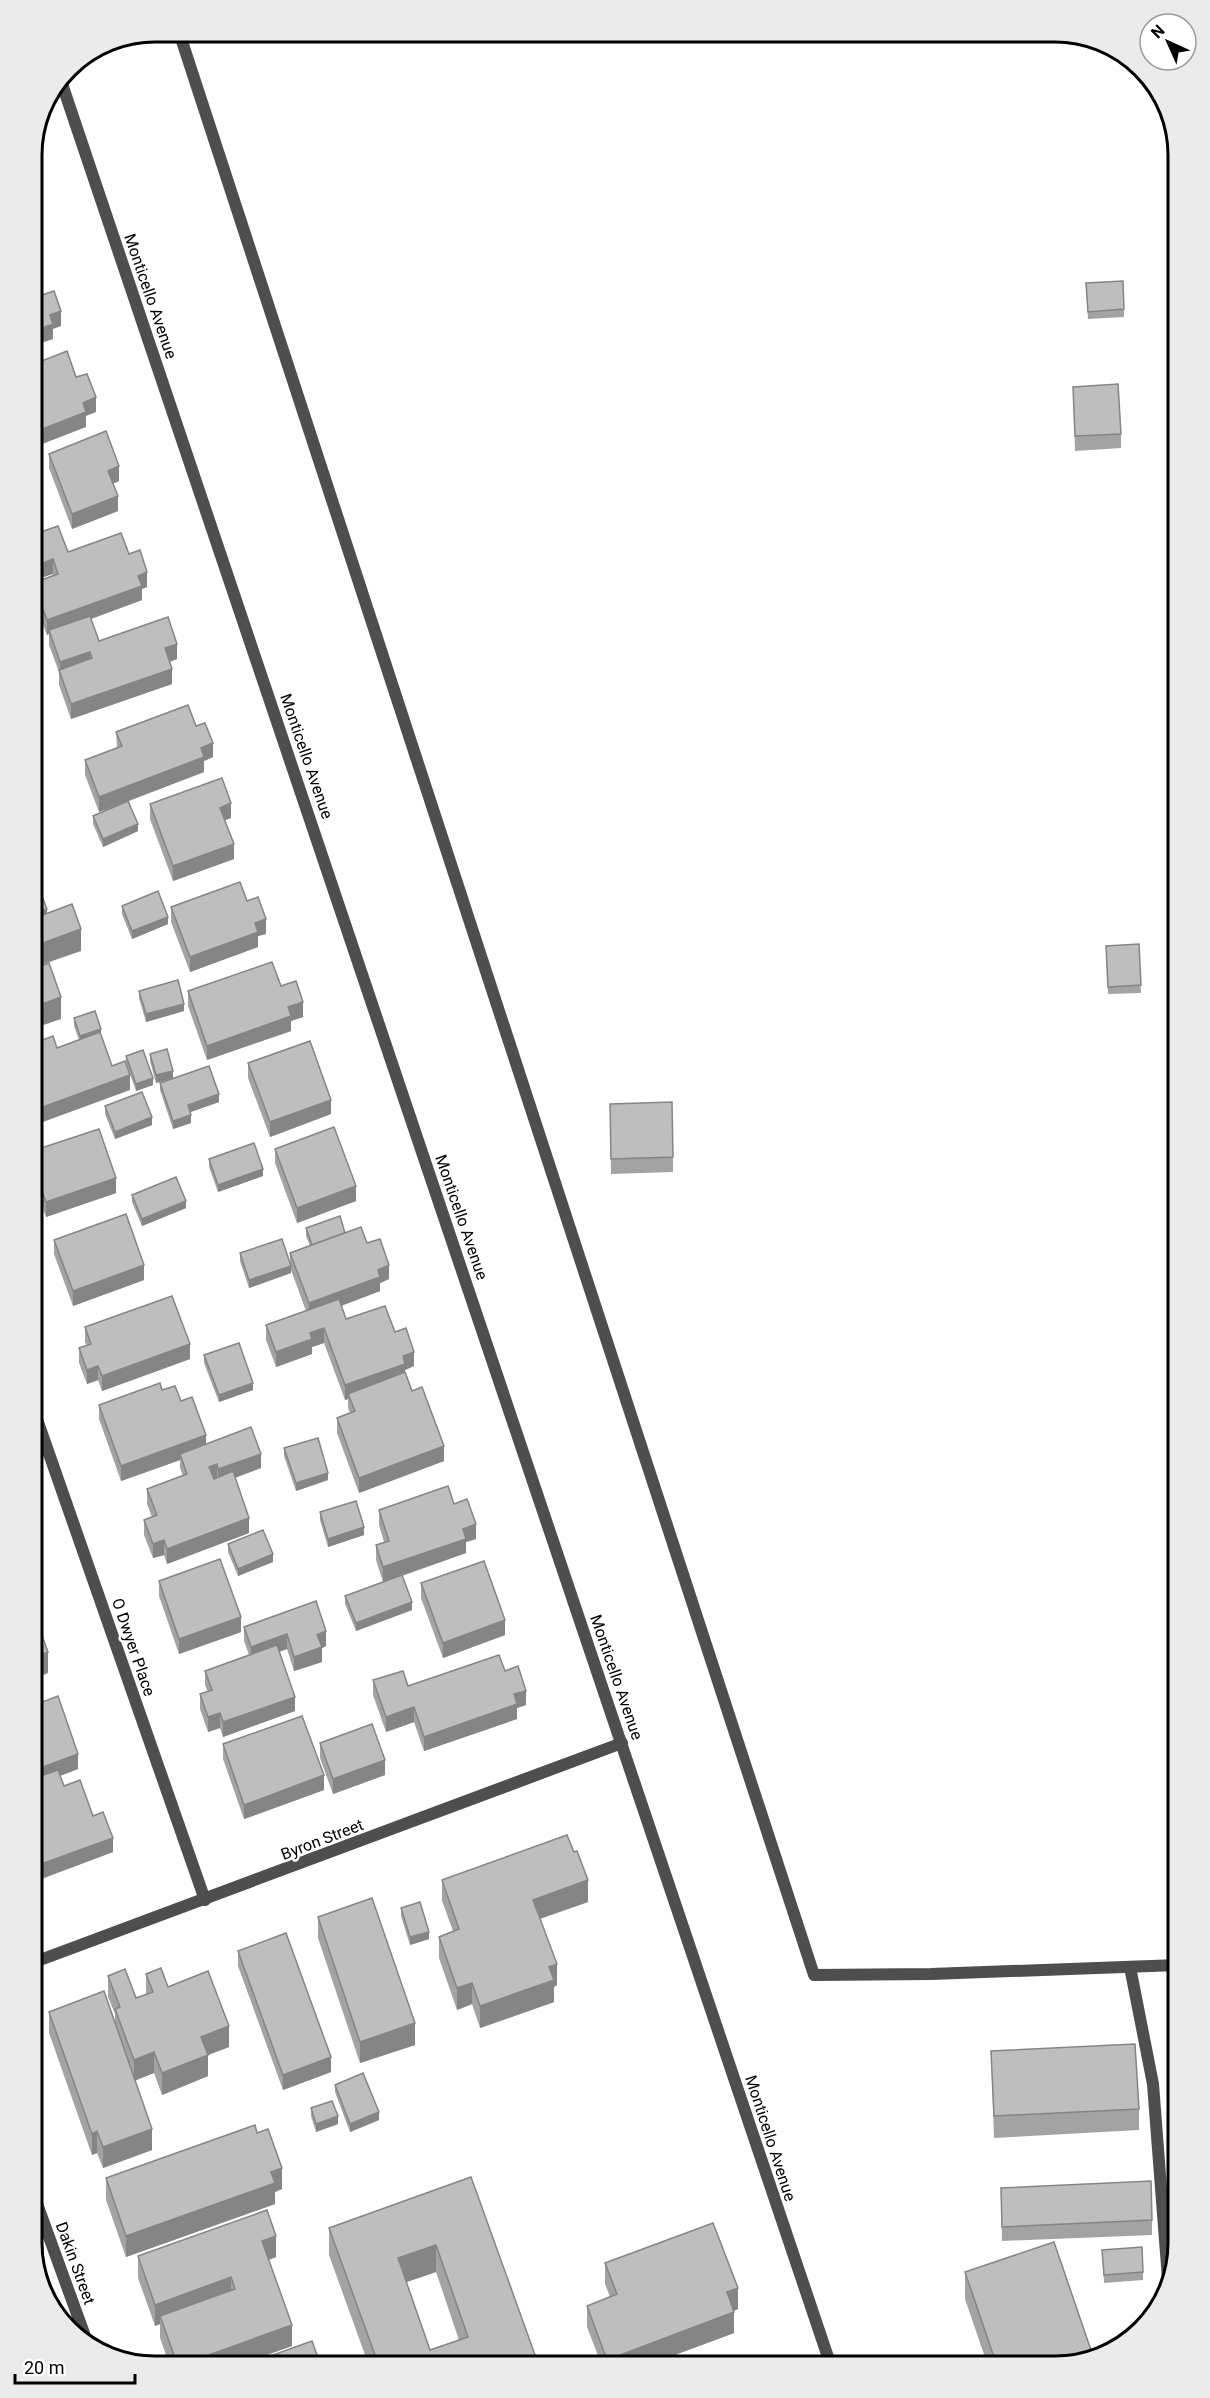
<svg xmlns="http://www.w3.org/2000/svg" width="1210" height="2398" viewBox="0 0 1210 2398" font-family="Roboto,sans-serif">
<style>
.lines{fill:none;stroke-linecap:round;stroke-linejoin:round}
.lane{stroke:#4e4e4e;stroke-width:12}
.street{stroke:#4e4e4e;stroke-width:12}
.wall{fill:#a3a3a3;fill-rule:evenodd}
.shaded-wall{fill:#858585}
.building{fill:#bebebe;stroke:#858585;stroke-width:1.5;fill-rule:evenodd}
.labels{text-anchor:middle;stroke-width:5;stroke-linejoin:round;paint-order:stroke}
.street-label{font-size:16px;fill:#000;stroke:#fff}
.rim{fill:none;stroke:#000;stroke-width:3}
</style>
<rect width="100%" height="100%" fill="#fff"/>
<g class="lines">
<g class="lane">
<path d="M179,32L814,1975L931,1974L1178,1965"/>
<path d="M1130,1967L1153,2084L1168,2279"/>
</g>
<g class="street">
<path d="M60,78L831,2366"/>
<path d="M32,1405L205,1900"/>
<path d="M32,1963L622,1743"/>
<path d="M32,2190L89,2347"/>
</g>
</g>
<g class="wall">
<path d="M1086,283L1124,309V317L1088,319Z"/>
<path d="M1073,387L1121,434V448L1075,451Z"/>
<path d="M49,454L119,481L113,483L118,511L72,529L49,468Z"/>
<path d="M32,535L68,552L129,554L147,587L142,589V600L91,619L99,641L177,659L170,662L172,684L71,719L59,685V672L49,645V634L47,635L33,598V583L53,575Z"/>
<path d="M196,726L213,757L204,761V772L129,801L138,831L103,847L93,824V816L123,803L99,812L85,775V760L117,748L116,732Z"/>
<path d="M150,804L231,818L225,820L234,859L173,881L150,819Z"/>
<path d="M247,901L266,934L258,936V947L190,972L171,922V907Z"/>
<path d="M122,906L168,924L132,939L122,914Z"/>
<path d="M1139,944L1141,993L1108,994L1106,953Z"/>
<path d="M281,986L303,1017L291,1021V1031L207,1060L188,1006V991Z"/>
<path d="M139,991L184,1011L146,1022L139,998Z"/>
<path d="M74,1018L101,1036L112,1066L130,1090L57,1048L79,1040L74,1026Z"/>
<path d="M150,1054L173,1078L219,1102L190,1112L191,1123L173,1129L160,1090V1083L171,1079L156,1083L150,1061Z"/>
<path d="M126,1056L153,1085L136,1091L126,1063Z"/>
<path d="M248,1063L331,1114L270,1137L248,1078Z"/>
<path d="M105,1106L152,1125L115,1139L105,1114Z"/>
<path d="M610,1118L673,1157V1172L611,1174Z"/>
<path d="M275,1149L356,1201L297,1223L275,1163Z"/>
<path d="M32,1151L116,1193L46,1217L43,1209L32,1212Z"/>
<path d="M209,1159L263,1176L218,1192L209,1167Z"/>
<path d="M132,1195L186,1208L142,1226L132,1202Z"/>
<path d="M306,1228L345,1233L367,1243L389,1279L380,1283V1291L341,1306L346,1319L395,1332L414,1366L405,1370V1373L412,1391L444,1461L359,1493L337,1433V1418L350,1413L348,1408V1399L345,1400L324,1343L312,1347V1354L276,1367L266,1340V1325L306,1311L291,1270V1273L249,1288L240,1261V1253L290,1263V1253L310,1246L306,1236Z"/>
<path d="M54,1240L144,1280L73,1306L54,1254Z"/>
<path d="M85,1327L190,1359L102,1391L98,1380L87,1384L79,1363V1348L87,1346L85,1342Z"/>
<path d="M204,1355L253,1390L219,1402L204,1363Z"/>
<path d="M162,1390L181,1401L206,1444L261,1468L235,1478L249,1533L167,1564L164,1555L153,1558L144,1535V1520L152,1517L147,1504V1489L183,1476L180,1468V1460L121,1481L99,1419V1405Z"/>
<path d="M284,1448L328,1480L296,1491L284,1456Z"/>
<path d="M454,1504L476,1539L466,1542V1553L402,1576L412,1610L356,1631L345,1604V1596L383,1582L376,1560V1545L384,1542L379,1525V1510Z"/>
<path d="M320,1512L364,1535L328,1547L320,1520Z"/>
<path d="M228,1544L273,1562L238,1576L228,1552Z"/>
<path d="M159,1581L241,1632L179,1654L159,1596Z"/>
<path d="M421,1583L505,1635L443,1658L421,1598Z"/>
<path d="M316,1601L326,1646L322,1648V1662L294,1671L287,1649L279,1652L295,1711L223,1737L220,1728L208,1732L200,1709V1694L208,1692L205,1685V1671L249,1655L244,1641V1627Z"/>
<path d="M505,1671L526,1705L517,1708V1719L424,1751L414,1722L386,1732L373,1695V1680L408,1686Z"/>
<path d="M32,1706L78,1769L60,1776L64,1786L93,1816L113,1852L41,1879L32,1854Z"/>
<path d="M320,1743L385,1775L333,1794L320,1758Z"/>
<path d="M223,1744L324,1790L244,1819L223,1759Z"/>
<path d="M442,1880L588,1902L540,1919L557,1985L554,1987V2002L480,2028L472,2004L457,2010L439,1958V1937L453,1931L442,1901Z"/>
<path d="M401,1908L429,1939L410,1945L401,1916Z"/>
<path d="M318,1917L415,2045L360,2063L318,1938Z"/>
<path d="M238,1951L331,2072L283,2090L238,1966Z"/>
<path d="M146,1974L168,1987L229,2047L208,2055V2076L162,2095L154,2073L135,2080L152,2150L103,2168L97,2153L92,2155L49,2033V2012L115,2023V2014L108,1997V1976L136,1998L146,1994Z"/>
<path d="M991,2051L1139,2109V2130L994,2138Z"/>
<path d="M335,2085L379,2120L350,2132L335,2092Z"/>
<path d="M311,2108L338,2124L316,2132L311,2116Z"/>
<path d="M257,2133L282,2189L275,2192V2204L126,2257L106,2200V2178Z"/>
<path d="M471,2177L539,2366H369L329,2255V2228ZM436,2272L459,2340L430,2350L406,2282Z"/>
<path d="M1001,2188L1152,2220V2235L1002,2241Z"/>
<path d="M1102,2250L1143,2272V2280L1104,2283Z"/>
<path d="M138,2256L276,2257L269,2260L292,2346L236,2366H170L160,2338V2324L155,2326L138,2278Z"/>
<path d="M605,2263L738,2309L734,2311V2333L645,2366H602L587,2327V2306L610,2297L605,2284Z"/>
<path d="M965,2272L1055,2367L988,2366L965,2299Z"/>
</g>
<g class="shaded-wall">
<path d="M36,218V239L32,240V219Z"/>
<path d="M61,311V326L53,329V339L32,346V332L50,315Z"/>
<path d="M96,397V412L86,416V427L32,448V433L83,403Z"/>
<path d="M119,466V481L108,486V471Z"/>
<path d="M118,496V511L72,529V514Z"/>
<path d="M53,559V574L32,581V567Z"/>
<path d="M147,572V587L142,589V600L50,634L49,630V634L47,635V620L138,576Z"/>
<path d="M177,644V659L165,663V648Z"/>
<path d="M90,652V666L60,677V662Z"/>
<path d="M172,669V684L71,719V704Z"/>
<path d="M213,743V757L204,761V772L99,812V797L201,748Z"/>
<path d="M231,803V818L220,822V808Z"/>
<path d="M138,824V831L103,847V839Z"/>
<path d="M234,844V859L173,881V866Z"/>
<path d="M37,860V868L32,870V862Z"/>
<path d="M47,909V924L32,929V915Z"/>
<path d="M168,917V924L132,939V931Z"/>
<path d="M266,919V934L258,936V947L190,972V957L255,923Z"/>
<path d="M81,929V951L32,968V947Z"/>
<path d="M61,997V1019L32,1029V1008Z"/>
<path d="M303,1002V1017L291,1021V1031L207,1060V1046L288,1007Z"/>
<path d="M184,1004V1011L146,1022V1014Z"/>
<path d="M101,1029V1036L80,1043V1036Z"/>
<path d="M173,1071V1078L156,1083V1075Z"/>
<path d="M130,1075V1090L32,1126V1111Z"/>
<path d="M153,1078V1085L136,1091V1084Z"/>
<path d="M219,1094V1102L188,1113V1105Z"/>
<path d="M331,1100V1114L270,1137V1122Z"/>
<path d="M191,1115V1123L173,1129V1121Z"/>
<path d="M152,1117V1125L115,1139V1132Z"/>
<path d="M263,1169V1176L218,1192V1185Z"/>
<path d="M116,1178V1193L46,1217V1202Z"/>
<path d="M356,1186V1201L297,1223V1208Z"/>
<path d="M43,1194V1209L32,1212V1198Z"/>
<path d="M186,1201V1208L142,1226V1219Z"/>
<path d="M144,1265V1280L73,1306V1291Z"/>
<path d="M389,1265V1279L380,1283V1291L309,1318V1303Z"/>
<path d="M291,1266V1273L249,1288V1280Z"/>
<path d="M324,1328V1343L312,1347V1354L276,1367V1352L310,1333Z"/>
<path d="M190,1344V1359L102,1391V1376Z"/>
<path d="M414,1352V1366L405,1370V1378L348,1394V1399L345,1400V1385L403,1356Z"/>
<path d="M98,1366V1380L87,1384V1370Z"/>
<path d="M253,1383V1390L219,1402V1395Z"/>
<path d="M206,1435V1450L180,1454V1460L121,1481V1466Z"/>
<path d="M444,1446V1461L359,1493V1478Z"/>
<path d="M261,1454V1468L218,1484V1469Z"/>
<path d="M217,1464V1478L209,1481V1467Z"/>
<path d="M328,1473V1480L296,1491V1483Z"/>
<path d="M249,1518V1533L167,1564V1549Z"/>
<path d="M476,1524V1539L466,1542V1553L383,1582V1567L463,1529Z"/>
<path d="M364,1527V1535L328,1547V1539Z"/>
<path d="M164,1540V1555L153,1558V1544Z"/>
<path d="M273,1554V1562L238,1576V1569Z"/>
<path d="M412,1602V1610L356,1631V1623Z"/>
<path d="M241,1617V1632L179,1654V1639Z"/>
<path d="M505,1620V1635L443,1658V1643Z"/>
<path d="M326,1631V1646L322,1648V1662L294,1671V1657L317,1635Z"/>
<path d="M287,1634V1649L251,1661V1647Z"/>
<path d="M48,1652V1673L39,1677V1684L32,1687V1666L37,1657Z"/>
<path d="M526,1691V1705L517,1708V1719L424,1751V1737L514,1694Z"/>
<path d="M295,1697V1711L223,1737V1722Z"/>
<path d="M414,1707V1722L386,1732V1717Z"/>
<path d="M220,1713V1728L208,1732V1717Z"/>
<path d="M78,1754V1769L32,1786V1771Z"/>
<path d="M385,1760V1775L333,1794V1779Z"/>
<path d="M324,1775V1790L244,1819V1805Z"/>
<path d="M113,1838V1852L41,1879V1864Z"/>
<path d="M588,1880V1902L533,1921V1900Z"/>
<path d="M429,1932V1939L410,1945V1937Z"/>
<path d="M557,1964V1985L554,1987V2002L480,2028V2006L549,1967Z"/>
<path d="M472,1983V2004L457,2010V1988Z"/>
<path d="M415,2023V2045L360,2063V2042Z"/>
<path d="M229,2026V2047L208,2055V2076L162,2095V2073L201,2037Z"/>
<path d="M154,2052V2073L134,2081V2060Z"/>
<path d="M331,2057V2072L283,2090V2075Z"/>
<path d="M379,2112V2120L350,2132V2124Z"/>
<path d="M338,2116V2124L316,2132V2124Z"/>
<path d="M152,2129V2150L103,2168V2147Z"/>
<path d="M97,2131V2153L92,2155V2134Z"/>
<path d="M282,2168V2189L275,2192V2204L126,2257V2236Z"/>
<path d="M276,2236V2257L262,2262V2241Z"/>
<path d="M436,2245V2272L398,2285V2258Z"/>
<path d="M231,2277V2298L160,2316V2324L155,2326V2305Z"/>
<path d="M738,2288V2309L727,2313V2292Z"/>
<path d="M734,2312V2333L645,2366H607V2360Z"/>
<path d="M292,2325V2346L236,2366H178Z"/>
</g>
<g class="building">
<path d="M32,206L36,218L32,219Z"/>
<path d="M36,278L42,295L54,291L61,311L50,315L53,324L32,332V279Z"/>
<path d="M1123,281L1124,309L1088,312L1086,283Z"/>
<path d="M67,351L76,377L87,374L96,397L83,403L86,412L32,433V365Z"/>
<path d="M1118,384L1121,434L1075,436L1073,387Z"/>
<path d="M106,431L119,466L108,471L118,496L72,514L49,454Z"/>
<path d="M58,526L68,552L121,533L129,554L140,550L147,572L138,576L142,586L47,620L33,583L58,574L53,559L32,567V535Z"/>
<path d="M90,616L99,641L168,617L177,644L165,648L172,669L71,704L59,670L92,658L90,652L60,662L49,630Z"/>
<path d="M188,705L196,726L205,723L213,743L201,748L204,757L99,797L85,760L122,746L116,732Z"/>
<path d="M222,778L231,803L220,808L234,844L173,866L150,804Z"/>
<path d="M128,801L138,824L103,839L93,816Z"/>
<path d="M32,847L37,860L32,862Z"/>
<path d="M33,873L47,909L32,915V874Z"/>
<path d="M240,882L247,901L258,897L266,919L255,923L258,932L190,957L171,907Z"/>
<path d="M158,891L168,917L132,931L122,906Z"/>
<path d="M72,904L81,929L32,947V919Z"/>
<path d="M1139,944L1141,985L1108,987L1106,946Z"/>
<path d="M272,962L281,986L296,981L303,1002L288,1007L291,1016L207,1046L188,991Z"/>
<path d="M49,963L61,997L32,1008V969Z"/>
<path d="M178,980L184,1004L146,1014L139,991Z"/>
<path d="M95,1011L101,1029L80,1036L74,1018Z"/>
<path d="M100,1032L112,1066L125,1061L130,1075L32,1111V1044L53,1036L57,1048Z"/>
<path d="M310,1041L331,1100L270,1122L248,1063Z"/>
<path d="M167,1049L173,1071L156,1075L150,1054Z"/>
<path d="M143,1050L153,1078L136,1084L126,1056Z"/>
<path d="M209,1066L219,1094L188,1105L191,1115L173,1121L160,1083Z"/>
<path d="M142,1092L152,1117L115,1132L105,1106Z"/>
<path d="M672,1102L673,1157L611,1159L610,1104Z"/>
<path d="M334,1127L356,1186L297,1208L275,1149Z"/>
<path d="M99,1129L116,1178L46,1202L43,1194L32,1198V1171L35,1170L32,1160V1151Z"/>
<path d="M254,1143L263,1169L218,1185L209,1159Z"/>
<path d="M176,1177L186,1201L142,1219L132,1195Z"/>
<path d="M126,1214L144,1265L73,1291L54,1240Z"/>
<path d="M340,1216L345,1233L312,1245L306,1228Z"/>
<path d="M361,1227L367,1243L380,1239L389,1265L378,1270L380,1277L309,1303L290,1253Z"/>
<path d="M282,1239L291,1266L249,1280L240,1253Z"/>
<path d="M172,1296L190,1344L102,1376L98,1366L87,1370L79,1348L91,1344L85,1327Z"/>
<path d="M339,1299L346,1319L385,1306L395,1332L406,1328L414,1352L403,1356L405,1364L345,1385L324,1328L310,1333L312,1339L276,1352L266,1325Z"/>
<path d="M239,1343L253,1383L219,1395L204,1355Z"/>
<path d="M405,1372L412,1391L422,1387L444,1446L359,1478L337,1418L355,1411L348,1394Z"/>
<path d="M160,1383L162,1390L175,1386L181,1401L192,1397L206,1435L121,1466L99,1405Z"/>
<path d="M251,1427L261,1454L218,1469L217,1464L209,1467L214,1479L233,1471L249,1518L167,1549L164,1540L153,1544L144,1520L157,1515L147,1489L187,1474L180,1454Z"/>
<path d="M318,1438L328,1473L296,1483L284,1448Z"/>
<path d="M448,1486L454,1504L467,1499L476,1524L463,1529L466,1539L383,1567L376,1545L389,1541L379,1510Z"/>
<path d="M356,1501L364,1527L328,1539L320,1512Z"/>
<path d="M263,1530L273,1554L238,1569L228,1544Z"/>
<path d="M220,1559L241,1617L179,1639L159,1581Z"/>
<path d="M484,1561L505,1620L443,1643L421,1583Z"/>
<path d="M402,1575L412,1602L356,1623L345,1596Z"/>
<path d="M316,1601L326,1631L317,1635L322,1647L294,1657L287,1634L251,1647L244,1627Z"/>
<path d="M40,1630L48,1652L37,1657L39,1663L32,1666V1633Z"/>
<path d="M277,1645L295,1697L223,1722L220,1713L208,1717L200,1694L212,1690L205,1671Z"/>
<path d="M499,1655L505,1671L518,1666L526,1691L514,1694L517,1704L424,1737L414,1707L386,1717L373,1680L403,1671L408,1686Z"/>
<path d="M58,1696L78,1754L32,1771V1706Z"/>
<path d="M302,1716L324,1775L244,1805L223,1744Z"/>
<path d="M372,1724L385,1760L333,1779L320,1743Z"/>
<path d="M58,1770L64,1786L80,1780L93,1816L103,1812L113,1838L41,1864L32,1839V1779Z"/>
<path d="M567,1835L574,1852L577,1851L588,1880L533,1900L557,1964L549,1967L554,1980L480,2006L472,1983L457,1988L439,1937L459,1929L442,1880Z"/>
<path d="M372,1898L415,2023L360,2042L318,1917Z"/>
<path d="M420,1902L429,1932L410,1937L401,1908Z"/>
<path d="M286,1933L331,2057L283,2075L238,1951Z"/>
<path d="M161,1968L168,1987L208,1971L229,2026L201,2037L208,2055L162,2073L154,2052L134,2060L115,2009L120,2007L108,1976L125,1969L136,1998L153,1992L146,1974Z"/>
<path d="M104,1991L152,2129L103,2147L97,2131L92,2134L49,2012Z"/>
<path d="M1135,2044L1139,2109L994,2116L991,2051Z"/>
<path d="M363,2073L379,2112L350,2124L335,2085Z"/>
<path d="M332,2101L338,2116L316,2124L311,2108Z"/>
<path d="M255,2125L257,2133L268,2129L282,2168L271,2172L275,2183L126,2236L106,2178Z"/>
<path d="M471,2177L539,2366H379L329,2228ZM436,2245L468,2337L430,2350L398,2258Z"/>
<path d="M1151,2181L1152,2220L1002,2227L1001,2188Z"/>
<path d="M267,2210L276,2236L262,2241L292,2325L178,2366L160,2316L235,2289L231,2277L155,2305L138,2256Z"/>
<path d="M713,2223L738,2288L727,2292L734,2312L607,2360L587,2306L617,2294L605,2263Z"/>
<path d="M1054,2242L1094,2359L1055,2367L997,2366L965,2272Z"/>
<path d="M1142,2247L1143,2272L1104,2275L1102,2250Z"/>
<path d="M312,2341L321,2366H242Z"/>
</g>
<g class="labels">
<g class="street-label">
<text transform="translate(151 296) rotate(71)" y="6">Monticello Avenue</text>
<text transform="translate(307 756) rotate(71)" y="6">Monticello Avenue</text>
<text transform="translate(462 1217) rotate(71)" y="6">Monticello Avenue</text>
<text transform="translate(134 1647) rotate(71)" y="6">O Dwyer Place</text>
<text transform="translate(617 1677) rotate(71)" y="6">Monticello Avenue</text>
<text transform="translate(322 1839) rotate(-21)" y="6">Byron Street</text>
<text transform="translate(771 2138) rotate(72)" y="6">Monticello Avenue</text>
<text transform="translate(76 2263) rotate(70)" y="6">Dakin Street</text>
</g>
</g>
<path d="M0 0H1210V2398H0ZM155 42H1055A113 113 0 0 1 1168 155V2243A113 113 0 0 1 1055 2356H155A113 113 0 0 1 42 2243V155A113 113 0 0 1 155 42Z" fill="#ebebeb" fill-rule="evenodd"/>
<path class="rim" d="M155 42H1055A113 113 0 0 1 1168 155V2243A113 113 0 0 1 1055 2356H155A113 113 0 0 1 42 2243V155A113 113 0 0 1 155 42Z"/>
<g transform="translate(1168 42) rotate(315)"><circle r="28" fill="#ffffff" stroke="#999999" stroke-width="1.5"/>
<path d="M0-4.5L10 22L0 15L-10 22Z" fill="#000000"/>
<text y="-9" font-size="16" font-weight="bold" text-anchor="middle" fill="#000000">N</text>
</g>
<path d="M15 2374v9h120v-9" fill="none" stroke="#000000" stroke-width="3"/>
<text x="24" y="2374" font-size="18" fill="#000000" stroke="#ffffff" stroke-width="4.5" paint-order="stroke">20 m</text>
</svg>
